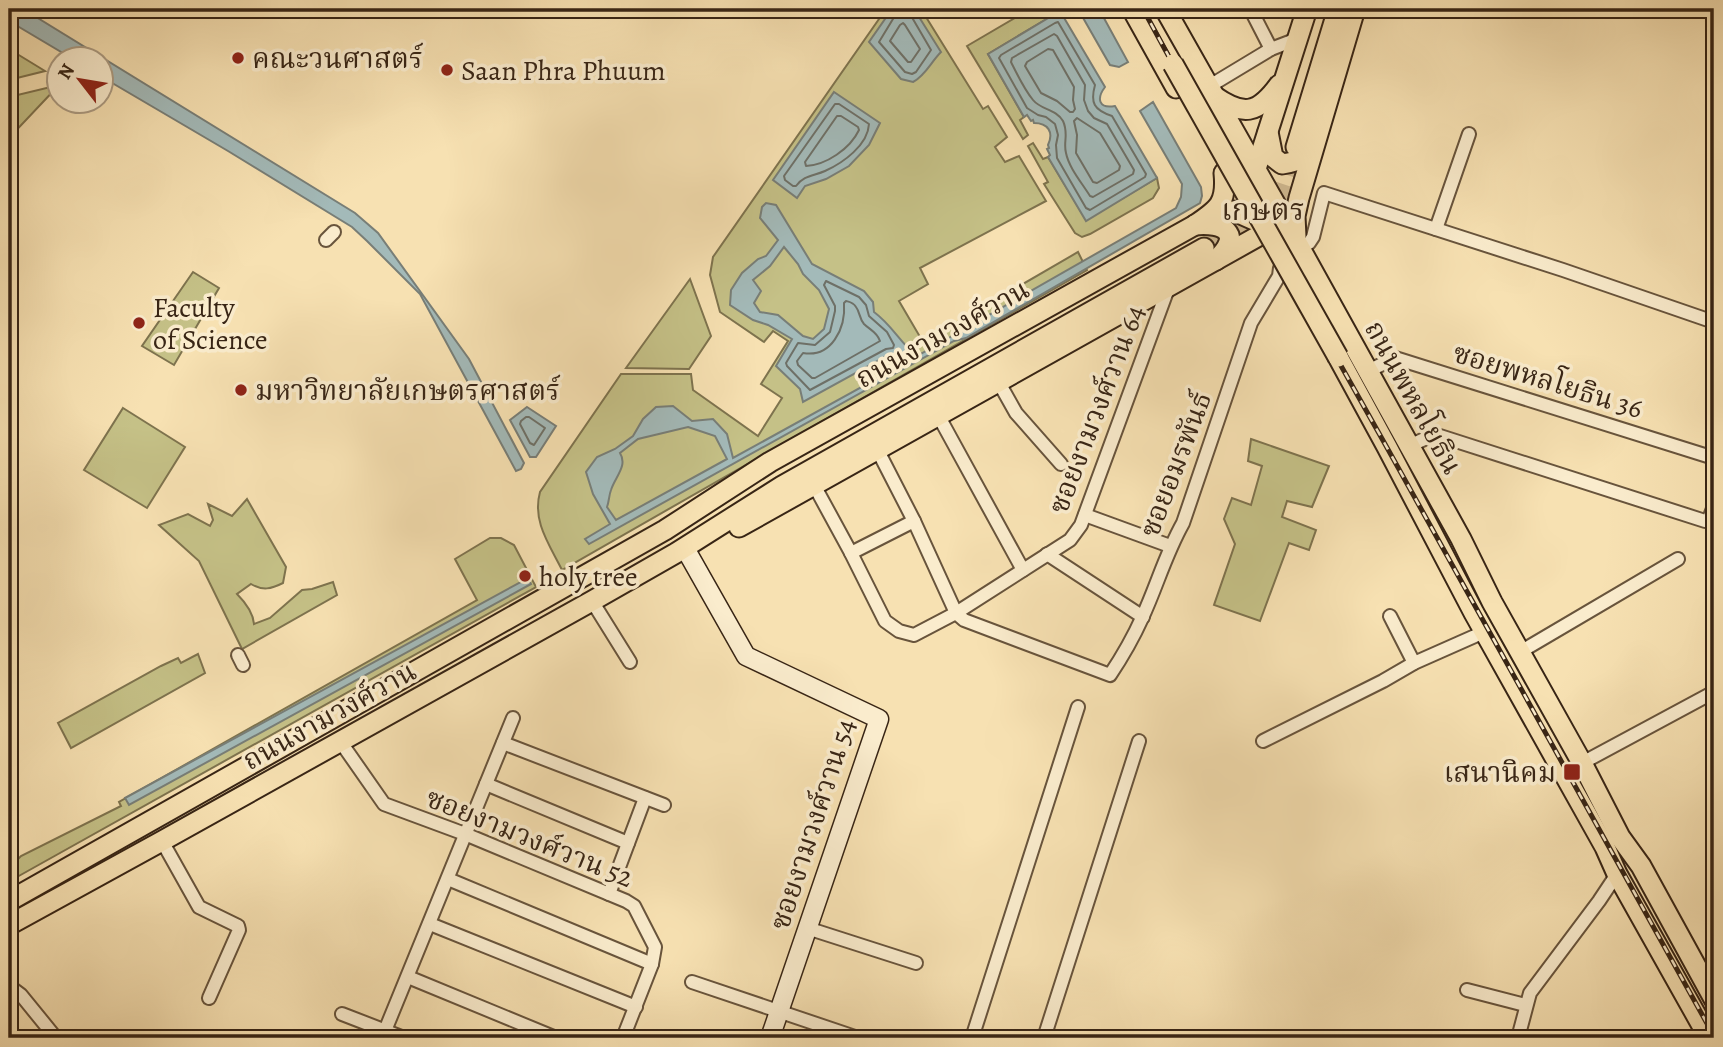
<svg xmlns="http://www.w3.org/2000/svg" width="1723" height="1047" viewBox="0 0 1723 1047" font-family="Alegreya,'Noto Serif Thai',serif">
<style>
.green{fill:#c5c187;stroke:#7e734e;stroke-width:2}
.water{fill:#a3bab9;stroke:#787e77;stroke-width:2;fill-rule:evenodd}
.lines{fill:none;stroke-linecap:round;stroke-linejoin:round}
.shore{stroke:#6e7067;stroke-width:2}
.primary-tunnel{stroke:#d1bb93;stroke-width:19;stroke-dasharray:19 10;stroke-linecap:butt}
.street-casing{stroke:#68543c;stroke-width:16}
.secondary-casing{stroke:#382515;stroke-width:21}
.primary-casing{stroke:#382515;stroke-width:23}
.street{stroke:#faeccd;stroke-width:12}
.secondary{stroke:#faeccd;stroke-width:18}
.primary{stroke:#f7e1b2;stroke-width:19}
.rail-casing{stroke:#382515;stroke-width:5}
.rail{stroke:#faeccd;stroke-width:2.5;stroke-dasharray:8;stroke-linecap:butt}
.primary-bridge-casing{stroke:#382515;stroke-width:23;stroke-linecap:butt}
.primary-bridge{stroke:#f7e1b2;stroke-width:19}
.poi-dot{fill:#8f2418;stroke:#faeccd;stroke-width:2.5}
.labels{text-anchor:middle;stroke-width:7;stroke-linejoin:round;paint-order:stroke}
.poi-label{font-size:28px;fill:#382515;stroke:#faeccd;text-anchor:start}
.street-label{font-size:28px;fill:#382515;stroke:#faeccd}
.neighbourhood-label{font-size:30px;fill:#382515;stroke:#faeccd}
</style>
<rect width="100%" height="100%" fill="#f7e1b2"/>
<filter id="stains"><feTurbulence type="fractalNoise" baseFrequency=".00286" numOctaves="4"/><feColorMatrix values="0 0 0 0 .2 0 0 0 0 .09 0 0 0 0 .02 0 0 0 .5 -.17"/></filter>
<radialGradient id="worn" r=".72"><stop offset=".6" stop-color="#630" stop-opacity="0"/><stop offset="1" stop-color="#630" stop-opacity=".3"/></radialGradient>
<g class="green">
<path d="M886,9H921L983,109L988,106L1007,137L995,147L1005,162L1019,156L1046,201L920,268L928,284L899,301L923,342L1078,252L1087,270L562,570C549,544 532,521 540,492L621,374H691L693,390L758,436L782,398L761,384L788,341L773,331L764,342L720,312L710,275L713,257Z"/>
<path d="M1030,9H1059L1060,11L988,54L1024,117L1020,120L1028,135L1023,139L967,46Z"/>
<path d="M9,49L45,71L9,80Z"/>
<path d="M59,85L9,138V97Z"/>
<path d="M1033,143L1043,159L1048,157L1086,220L1157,178L1159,188L1153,198L1090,234L1082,237L1075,233L1044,184L1048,182L1028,146Z"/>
<path d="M193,272L219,288L174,365L142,346Z"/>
<path d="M690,279L711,336L689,369L626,368Z"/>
<path d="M123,408L185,447L147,508L84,470Z"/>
<path d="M1251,439L1329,466L1312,507L1287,501L1282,517L1316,530L1309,550L1289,543L1260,621L1214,605L1235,544L1224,519L1232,498L1251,505L1262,466L1248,461Z"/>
<path d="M247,499L286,567L283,583C271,589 263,591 251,584L237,594C245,602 253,612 254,624L270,618L302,590L312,589L333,582L337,595L242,649L199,561L159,525L188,514L210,526L213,520L208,504L232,516Z"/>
<path d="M490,538H501L514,545L536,587L17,877L11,866L21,856L121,806L119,802L477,600L455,559Z"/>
<path d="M198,654L205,673L71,748L58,723L161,666L178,658L181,663Z"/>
</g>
<g class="water">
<path d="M9,9H23L355,213L378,233L469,359L524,463L521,469L516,471L420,294L367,241L352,227L228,151L102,77V60L73,59L9,21Z"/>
<path d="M892,9H914L941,52C931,62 925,76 913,82L901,79L869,42Z"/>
<path d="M1078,9H1099L1128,62L1119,67L1110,65Z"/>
<path d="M1060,11L1105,87C1096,99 1099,109 1115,106L1157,178L1086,221L1048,157L1050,155L1047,149L1049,148L1048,145C1054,132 1048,123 1034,123L1033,120L1031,121L1027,115L1024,117L988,54Z"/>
<path d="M834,92L880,123L869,145L849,166L826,179L805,186L797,198L773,180Z"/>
<path d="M1153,102L1201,187L1202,196L1200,203L966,338L954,341L589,544L585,539L610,524L593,494L586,472L597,457L615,449L633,436L643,419L656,407L673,406L692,421L713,419L727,434L733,458L898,367L890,354L803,402L800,389L776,366L792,339L768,325L753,320L730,305L731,290L742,273L758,259L766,256L778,240L760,218L762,207L766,203L776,205L812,264L864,291L873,302L874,312C893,326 900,343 917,356L1176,208L1181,197L1182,184L1140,111ZM784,247L798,264L803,274L819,290L829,309L824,329L813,339L803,336L778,315L760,312L754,303L761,291L753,280L770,266ZM688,427L715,436L727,459L616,520L607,507C609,502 609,495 611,490C615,477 628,466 620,453L638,439Z"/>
<path d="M527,407L556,426L536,457H530L510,420Z"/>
<path d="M528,578L531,584L129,805L125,798Z"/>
</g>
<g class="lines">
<g class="shore">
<path d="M897,9L896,14L879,42L905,72L912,74L916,72L931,50L910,14L909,9"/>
<path d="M1058,22L1095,85C1090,103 1094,110 1112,116L1146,174L1145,177L1090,210L1086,208L1057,158L1056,145L1058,135L1055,124L1046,117L1038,115L1027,108L999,58L1001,55L1055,23Z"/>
<path d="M903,23L905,25L920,49L911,62H908L890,41L900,25Z"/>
<path d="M1054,34L1057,36L1085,85L1084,100L1088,111L1094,118L1107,124L1134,170L1133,174L1093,197L1090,196C1082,183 1069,168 1066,153C1063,142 1069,134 1063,121C1056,109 1041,110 1033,100C1024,89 1017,74 1011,62L1012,58Z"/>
<path d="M1048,49L1053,50L1074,87L1073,100L1075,109L1073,112H1070L1057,101L1041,93L1025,66L1027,62Z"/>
<path d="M835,104H839L869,124C868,145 843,163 825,171C814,176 804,175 796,186H793L785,180L784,176Z"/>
<path d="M837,116H841L858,127L859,130C850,149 826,165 806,166L805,162Z"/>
<path d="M1077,118L1100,133L1120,166L1119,170L1097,183L1093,182L1076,153L1077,135L1074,121Z"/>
<path d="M826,281L859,297L866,305L869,316L887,332L894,345L893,348L886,349L810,390L787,366L786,363L798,343L815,345L830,332L835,311V306L824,285Z"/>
<path d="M846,301C850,302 853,302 856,307C860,312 859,318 864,324C870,330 877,332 880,341L815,378H812L798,365L797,361L803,353C831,358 846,329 844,303Z"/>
<path d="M526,417H529L545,428L534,445L530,443L520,424L521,421Z"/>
</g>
<path class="primary-tunnel" d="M1204,248L1265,216L1280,195L1296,148"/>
<defs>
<g id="street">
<path d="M1253,14L1271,49"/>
<path d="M1208,87L1271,49L1297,39"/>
<path d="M1436,229L1469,134"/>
<path d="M326,240L334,232"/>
<path d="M1299,248L1309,243L1313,237L1324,193L1563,270L1714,322"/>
<path d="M1368,371L1395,358L1714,458"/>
<path d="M998,381L1016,413L1061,464"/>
<path d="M938,415L1023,570"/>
<path d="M1409,446L1431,436L1437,435L1705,521L1709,519L1714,506"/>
<path d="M877,449L914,521L956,613L964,620L1110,675C1122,657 1133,638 1142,618C1157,586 1165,555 1183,523L1251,323L1279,276L1280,268"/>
<path d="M814,485L851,553L885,621L899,631L914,635L956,613L1070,540L1081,525L1169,286"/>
<path d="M1085,515L1170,546"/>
<path d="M851,553L914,521"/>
<path d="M1047,554L1143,617"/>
<path d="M592,601L630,662"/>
<path d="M1390,616L1414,663"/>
<path d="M1520,652L1678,559"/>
<path d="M238,655L243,665"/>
<path d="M340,741L384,804L465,834L626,901L634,906L655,947L652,964L623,1038"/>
<path d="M1263,741L1383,681L1414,663L1484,632"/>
<path d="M503,743L664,805"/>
<path d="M1582,763L1714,692"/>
<path d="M486,784L628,843"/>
<path d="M162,841L199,907L238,926L239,930L209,998"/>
<path d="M448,879L652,964"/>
<path d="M609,894L645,798"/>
<path d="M430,924L636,1007"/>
<path d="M807,928L916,963"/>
<path d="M408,977L556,1038"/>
<path d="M692,982L858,1038"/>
<path d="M9,986L21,995L56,1038"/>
<path d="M1467,990L1525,1005"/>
<path d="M342,1014L404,1038"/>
<path d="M158,1038L159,1037L163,1038"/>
<path d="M382,1038L513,718"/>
<path d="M972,1038L1078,707"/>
<path d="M1044,1038L1139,741"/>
<path d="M1518,1038L1530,993L1599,901L1617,874"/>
</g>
<path id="secondary" d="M686,550L746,656L879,719L770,1038"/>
<g id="primary">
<path d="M1132,9L1176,88"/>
<path d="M1165,9L1285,221L1461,539L1492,602L1582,763L1620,837L1641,866L1714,999"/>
<path d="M1214,96C1243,116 1257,115 1279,85"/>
<path d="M1268,132L1273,157L1282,164C1302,161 1303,159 1313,143"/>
<path d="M1296,147L1338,9"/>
<path d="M1254,175L1307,9"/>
<path d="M1215,212L1234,211L1270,227"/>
<path d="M1195,225C1224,222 1244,234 1216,260"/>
<path d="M1296,237L1295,216L1299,198L1355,9"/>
<path d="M1338,357L1387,447L1474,613L1605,847L1617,874L1709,1038"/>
<path d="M739,527L1280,224"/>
<path d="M9,901L665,530L770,462L1195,225C1219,209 1227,203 1224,173"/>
<path d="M9,925L162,841L592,601L676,553L782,486L1204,248"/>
</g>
</defs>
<use href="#street" class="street-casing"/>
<use href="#secondary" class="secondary-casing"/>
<use href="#primary" class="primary-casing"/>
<use href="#street" class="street"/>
<use href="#secondary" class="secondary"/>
<use href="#primary" class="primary"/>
<defs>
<path id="rail" d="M1143,9L1218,147L1385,444L1714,1036"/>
</defs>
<use href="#rail" class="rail-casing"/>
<use href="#rail" class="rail"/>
<defs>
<path id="primary-bridge" d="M1173,64L1338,357"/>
</defs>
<use href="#primary-bridge" class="primary-bridge-casing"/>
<use href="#primary-bridge" class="primary-bridge"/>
</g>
<g class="poi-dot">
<circle cx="238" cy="58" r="7"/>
<circle cx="447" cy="70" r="7"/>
<circle cx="139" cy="323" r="7"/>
<circle cx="241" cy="390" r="7"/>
<circle cx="525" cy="576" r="7"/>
<rect x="1563" y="763" width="18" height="18" rx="3.5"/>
</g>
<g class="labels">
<g class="poi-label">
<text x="252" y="68">คณะวนศาสตร์</text>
<text x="461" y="80">Saan Phra Phuum</text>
<text x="153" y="317">Faculty<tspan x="153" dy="32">of Science</tspan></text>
<text x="255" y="400">มหาวิทยาลัยเกษตรศาสตร์</text>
<text x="539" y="586">holy tree</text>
<text x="1556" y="782" text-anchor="end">เสนานิคม</text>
</g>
<g class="street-label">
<text transform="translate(942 333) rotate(-29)" y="10">ถนนงามวงศ์วาน</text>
<text transform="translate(1548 380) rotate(17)" y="10">ซอยพหลโยธิน 36</text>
<text transform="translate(1414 397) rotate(61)" y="10">ถนนพหลโยธิน</text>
<text transform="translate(1096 409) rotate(-69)" y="10">ซอยงามวงศ์วาน 64</text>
<text transform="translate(1175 464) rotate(-69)" y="10">ซอยอมรพันธ์</text>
<text transform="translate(329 715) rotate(-29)" y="10">ถนนงามวงศ์วาน</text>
<text transform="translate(812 824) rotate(-72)" y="10">ซอยงามวงศ์วาน 54</text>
<text transform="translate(530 837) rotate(22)" y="10">ซอยงามวงศ์วาน 52</text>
</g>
<g class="neighbourhood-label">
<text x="1263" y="220">เกษตร</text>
</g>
</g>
<rect width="1723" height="1047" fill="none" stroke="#f7e1b2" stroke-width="35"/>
<rect x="10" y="10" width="1702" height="1026" fill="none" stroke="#382515" stroke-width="3.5"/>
<rect x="18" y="18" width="1688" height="1012" fill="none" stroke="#382515" stroke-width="2"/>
<g transform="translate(80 80) rotate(301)"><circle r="33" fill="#faeccd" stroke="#ac9c83" stroke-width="2"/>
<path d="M0-5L12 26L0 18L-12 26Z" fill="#8f2418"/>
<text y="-10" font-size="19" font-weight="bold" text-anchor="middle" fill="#382515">N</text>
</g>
<rect width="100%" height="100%" filter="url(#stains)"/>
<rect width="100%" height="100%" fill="url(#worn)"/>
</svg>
